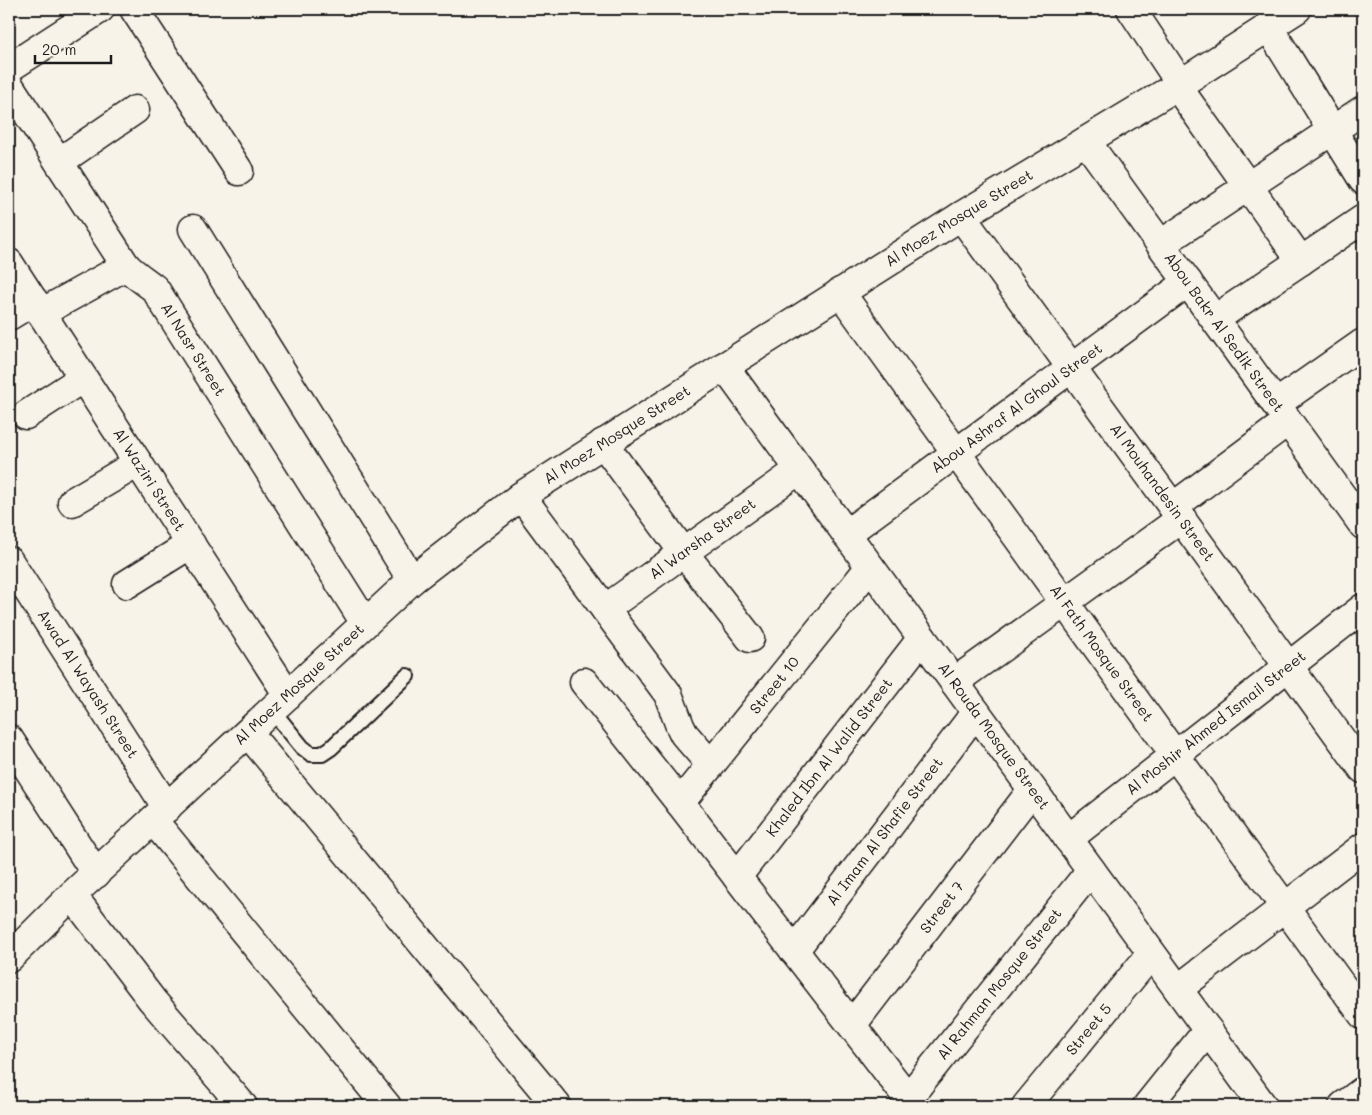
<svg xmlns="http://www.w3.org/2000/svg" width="1372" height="1115" viewBox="0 0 1372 1115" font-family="Mali,sans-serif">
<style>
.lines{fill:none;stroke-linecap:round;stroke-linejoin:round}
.service-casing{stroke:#1c1c1c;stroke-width:18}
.minor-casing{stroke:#1c1c1c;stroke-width:31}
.service{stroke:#f7f3e8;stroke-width:14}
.minor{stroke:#f7f3e8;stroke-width:28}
.labels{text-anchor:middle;stroke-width:5;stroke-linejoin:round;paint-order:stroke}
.street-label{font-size:15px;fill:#1c1c1c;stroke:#f7f3e8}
</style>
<rect width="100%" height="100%" fill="#f7f3e8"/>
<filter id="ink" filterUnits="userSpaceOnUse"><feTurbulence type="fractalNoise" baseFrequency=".02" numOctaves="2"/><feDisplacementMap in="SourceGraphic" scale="10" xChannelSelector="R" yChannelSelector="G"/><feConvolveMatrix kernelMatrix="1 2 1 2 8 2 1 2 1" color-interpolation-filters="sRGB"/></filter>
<g filter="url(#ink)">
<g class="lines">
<defs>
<path id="service" d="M272,710L302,747L311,754H322L331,748L407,676"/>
<g id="minor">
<path d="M134,9L239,171"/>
<path d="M1131,9L1180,83"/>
<path d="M1268,26L1363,180"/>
<path d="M9,68L100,9"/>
<path id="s1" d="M9,85L126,266C135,275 145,281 155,289L365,623"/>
<path d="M1177,86L1301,261"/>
<path id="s2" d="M1086,141L1363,525"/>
<path d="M59,162L135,110"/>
<path id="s3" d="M961,216L1363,769"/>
<path d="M193,229L412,580"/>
<path d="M1161,244L1363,110"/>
<path id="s4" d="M9,263L288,695"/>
<path id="s5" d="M840,292L1363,1015"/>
<path d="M41,313L126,266"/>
<path d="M9,316L34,301"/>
<path d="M1215,319L1363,219"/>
<path id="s6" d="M724,366L1263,1106"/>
<path d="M1276,404L1363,343"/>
<path d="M26,415L83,378"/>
<path d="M603,443L684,553L750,638"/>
<path d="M521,496L668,694L680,726L684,734L711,765"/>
<path d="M72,502L138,463"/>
<path d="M1173,507L1288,421"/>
<path id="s7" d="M846,534L1188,282"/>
<path id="s8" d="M9,561L167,808"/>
<path d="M127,584L191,544"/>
<path id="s9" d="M605,609L799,470"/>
<path d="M584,682L680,803L914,1106"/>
<path d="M954,682L1182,518"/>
<path d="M248,733L557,1106"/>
<path d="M9,739L96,874"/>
<path id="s10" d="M680,803L870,567"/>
<path d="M153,820L387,1106"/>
<path id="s11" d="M1068,839L1363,608"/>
<path id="s12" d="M737,877L922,638"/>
<path d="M72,895L152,1000L243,1106"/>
<path id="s13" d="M794,951L976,712"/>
<path id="s14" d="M9,958L72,895L412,580L521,496L961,216L1177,86L1297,9"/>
<path d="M1178,989L1363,847"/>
<path id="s15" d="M852,1025L1032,790"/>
<path id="s16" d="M908,1098L1091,870"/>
<path id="s17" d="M1026,1106L1151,954"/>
<path d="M1147,1106L1208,1030"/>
<path d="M1343,1106L1363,1091"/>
</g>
</defs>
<use href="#service" class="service-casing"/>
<use href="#minor" class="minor-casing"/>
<use href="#service" class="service"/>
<use href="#minor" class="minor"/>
</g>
</g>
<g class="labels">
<g class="street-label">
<text dy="5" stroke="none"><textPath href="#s14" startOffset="1209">Al Moez Mosque Street</textPath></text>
<text dy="5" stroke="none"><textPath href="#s2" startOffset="236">Abou Bakr Al Sedik Street</textPath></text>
<text dy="5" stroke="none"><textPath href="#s1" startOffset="324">Al Nasr Street</textPath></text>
<text dy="5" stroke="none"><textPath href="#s7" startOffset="212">Abou Ashraf Al Ghoul Street</textPath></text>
<text dy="5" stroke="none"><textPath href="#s14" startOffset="804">Al Moez Mosque Street</textPath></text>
<text dy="5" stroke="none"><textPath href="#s4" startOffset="258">Al Waziri Street</textPath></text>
<text dy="5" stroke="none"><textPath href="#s3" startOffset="342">Al Mouhandesin Street</textPath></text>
<text dy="5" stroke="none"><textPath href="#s9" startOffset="120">Al Warsha Street</textPath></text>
<text dy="5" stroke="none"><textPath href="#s5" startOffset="446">Al Fath Mosque Street</textPath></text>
<text dy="5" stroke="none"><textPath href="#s8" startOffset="146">Awad Al Wayash Street</textPath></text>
<text dy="5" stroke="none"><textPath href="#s14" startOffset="399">Al Moez Mosque Street</textPath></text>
<text dy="5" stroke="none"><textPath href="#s10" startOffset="151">Street 10</textPath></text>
<text dy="5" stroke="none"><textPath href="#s11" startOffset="188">Al Moshir Ahmed Ismail Street</textPath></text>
<text dy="5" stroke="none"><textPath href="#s6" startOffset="458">Al Rouda Mosque Street</textPath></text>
<text dy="5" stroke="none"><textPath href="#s12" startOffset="151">Khaled Ibn Al Walid Street</textPath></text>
<text dy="5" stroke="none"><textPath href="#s13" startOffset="150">Al Imam Al Shafie Street</textPath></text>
<text dy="5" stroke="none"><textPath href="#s15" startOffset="148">Street 7</textPath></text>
<text dy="5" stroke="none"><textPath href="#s16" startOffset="146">Al Rahman Mosque Street</textPath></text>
<text dy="5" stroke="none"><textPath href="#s17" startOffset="99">Street 5</textPath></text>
</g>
</g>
<rect width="1372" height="1115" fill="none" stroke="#f7f3e8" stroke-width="30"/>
<rect x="15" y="15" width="1342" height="1085" fill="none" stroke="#1c1c1c" stroke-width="2" filter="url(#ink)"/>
<path d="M35 55v8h76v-8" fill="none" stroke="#1c1c1c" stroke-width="2.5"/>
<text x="42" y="55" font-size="15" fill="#1c1c1c" stroke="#f7f3e8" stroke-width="4" paint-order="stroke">20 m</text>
</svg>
